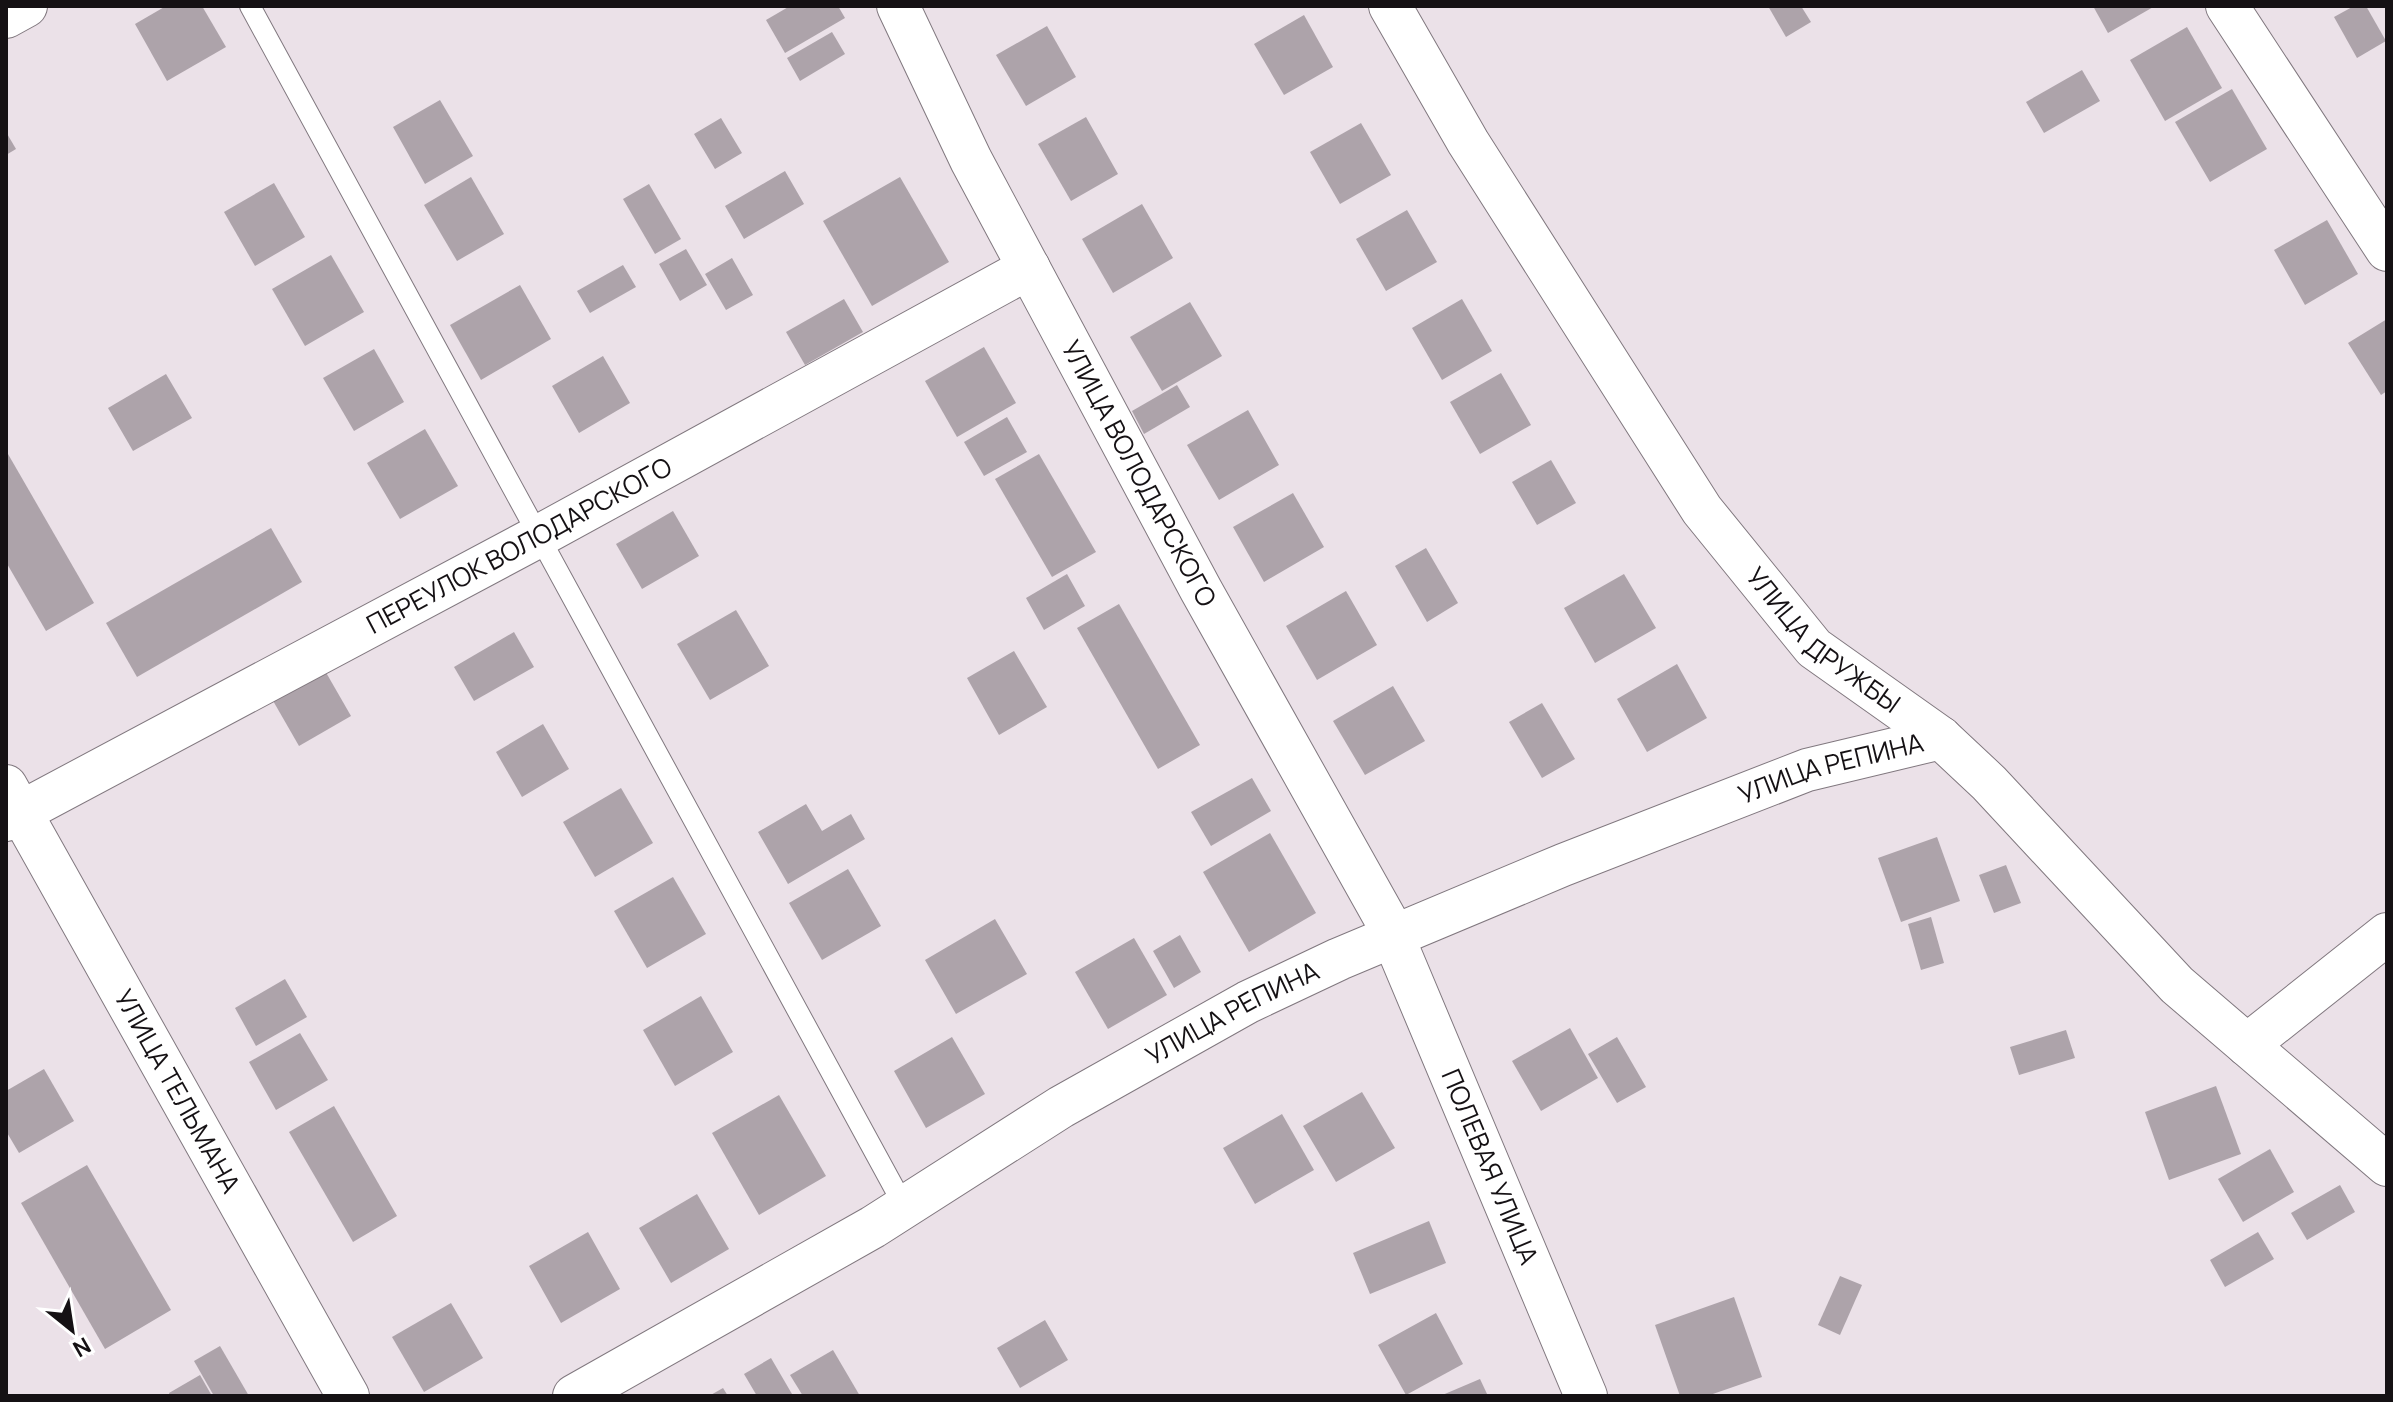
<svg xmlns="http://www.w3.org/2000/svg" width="2393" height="1402" viewBox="0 0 2393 1402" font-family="Manrope,sans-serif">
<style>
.building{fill:#ada3aa}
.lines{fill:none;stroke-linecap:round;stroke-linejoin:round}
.lane-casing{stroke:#81787f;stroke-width:22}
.street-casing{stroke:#81787f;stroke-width:44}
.lane{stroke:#fff;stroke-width:20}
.street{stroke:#fff;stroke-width:42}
.labels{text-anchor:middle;stroke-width:7;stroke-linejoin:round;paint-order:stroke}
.street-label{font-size:26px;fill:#151114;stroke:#fff}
</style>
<rect width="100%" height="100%" fill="#ebe1e8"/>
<g class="building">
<path d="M166,6H202L226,47L167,81L135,24Z"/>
<path d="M790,6H838L845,18L785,53L766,20Z"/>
<path d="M1768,6H1801L1811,22L1786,37Z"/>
<path d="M2093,6H2155L2108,33Z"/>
<path d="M2354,6H2366L2386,41L2357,58L2334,17Z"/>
<path d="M1304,15L1333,67L1284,95L1254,44Z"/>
<path d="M1047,26L1076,77L1026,106L996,55Z"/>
<path d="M2187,27L2222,88L2165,121L2130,60Z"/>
<path d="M832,32L845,54L800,81L787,58Z"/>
<path d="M2082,70L2100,101L2044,133L2026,102Z"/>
<path d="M2232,89L2267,149L2210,182L2175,122Z"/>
<path d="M440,100L473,156L425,184L393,127Z"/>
<path d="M1086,117L1118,174L1071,201L1038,144Z"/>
<path d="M721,118L742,153L715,169L694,134Z"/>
<path d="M1361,123L1391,175L1340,204L1310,152Z"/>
<path d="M6,132L16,149L6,155Z"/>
<path d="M785,171L804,204L744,239L725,206Z"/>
<path d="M471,177L504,234L457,261L424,205Z"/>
<path d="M900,177L949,262L872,306L823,221Z"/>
<path d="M274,183L305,237L255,266L224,212Z"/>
<path d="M649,184L681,239L655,254L623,199Z"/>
<path d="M1142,204L1173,258L1113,293L1082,239Z"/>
<path d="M1407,210L1437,262L1386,291L1356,239Z"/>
<path d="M2327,220L2358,274L2305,305L2274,250Z"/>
<path d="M686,249L707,285L680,301L659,264Z"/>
<path d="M331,255L364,312L305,346L272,289Z"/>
<path d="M732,258L753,295L726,310L705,274Z"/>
<path d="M623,265L636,287L590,313L577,291Z"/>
<path d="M520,285L551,339L481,380L450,325Z"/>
<path d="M844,299L863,332L805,365L786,332Z"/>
<path d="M1462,299L1492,351L1442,380L1412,328Z"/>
<path d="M1190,302L1222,356L1162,391L1130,337Z"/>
<path d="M2387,319V391L2381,395L2348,343Z"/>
<path d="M984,347L1016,403L957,437L925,381Z"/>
<path d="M374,349L404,402L354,431L323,378Z"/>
<path d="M603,356L630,403L579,433L552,386Z"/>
<path d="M1501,373L1531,425L1480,454L1450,402Z"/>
<path d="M166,374L192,418L133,451L108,408Z"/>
<path d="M1177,385L1190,407L1144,434L1132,411Z"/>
<path d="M1248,410L1279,465L1219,500L1187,445Z"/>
<path d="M1007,417L1027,452L984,476L964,442Z"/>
<path d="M425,429L458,486L400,519L367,463Z"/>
<path d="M8,454L94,603L46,631L6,562V456Z"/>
<path d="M1039,454L1096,552L1052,577L995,479Z"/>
<path d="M1551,460L1576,503L1537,525L1512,482Z"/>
<path d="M1293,493L1324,547L1264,582L1233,527Z"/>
<path d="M673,511L699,556L642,589L616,544Z"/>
<path d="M271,528L302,582L137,677L106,623Z"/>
<path d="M1426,548L1458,603L1427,622L1395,566Z"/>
<path d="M1067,574L1085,606L1044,630L1026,598Z"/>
<path d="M1624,574L1656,628L1595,663L1564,608Z"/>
<path d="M1346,591L1377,645L1317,680L1286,626Z"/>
<path d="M1119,604L1200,745L1158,769L1077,628Z"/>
<path d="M736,610L769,666L710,700L677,644Z"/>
<path d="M514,632L534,667L474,701L454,667Z"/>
<path d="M1014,651L1047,707L999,735L967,678Z"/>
<path d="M1677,664L1707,718L1647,752L1617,699Z"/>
<path d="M324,669L351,716L299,746L272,699Z"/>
<path d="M1393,686L1425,741L1365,775L1333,721Z"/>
<path d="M1542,703L1575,759L1542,778L1509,722Z"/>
<path d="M543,724L569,769L522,797L496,752Z"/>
<path d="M1252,778L1271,811L1211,846L1191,812Z"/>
<path d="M621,788L653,843L595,877L563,822Z"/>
<path d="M806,804L822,831L851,814L865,839L788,884L758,832Z"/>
<path d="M1270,833L1316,913L1249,952L1203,872Z"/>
<path d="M1937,837L1960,901L1901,922L1878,858Z"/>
<path d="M2006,865L2021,903L1994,913L1979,875Z"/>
<path d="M848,869L881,926L822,960L789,903Z"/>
<path d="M673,877L706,934L647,968L614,911Z"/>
<path d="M1931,917L1944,963L1921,970L1908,924Z"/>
<path d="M995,919L1027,974L956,1014L925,960Z"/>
<path d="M1180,935L1201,972L1174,988L1153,951Z"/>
<path d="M1134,938L1167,995L1108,1029L1075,972Z"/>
<path d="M285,979L307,1017L256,1046L235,1008Z"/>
<path d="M701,996L733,1052L675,1086L643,1030Z"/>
<path d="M1570,1028L1598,1078L1541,1111L1512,1061Z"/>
<path d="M2066,1030L2075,1058L2019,1075L2010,1047Z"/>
<path d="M300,1033L328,1080L276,1110L249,1062Z"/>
<path d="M952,1037L985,1094L926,1128L894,1071Z"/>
<path d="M1617,1037L1646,1087L1617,1103L1588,1054Z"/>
<path d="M44,1069L74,1121L19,1153L6,1131V1091Z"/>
<path d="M2216,1086L2241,1154L2169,1180L2145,1112Z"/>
<path d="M1362,1092L1395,1148L1336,1182L1303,1126Z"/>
<path d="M779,1095L826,1176L759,1215L712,1133Z"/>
<path d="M334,1106L397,1216L353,1242L289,1132Z"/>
<path d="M1282,1114L1314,1170L1255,1204L1223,1148Z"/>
<path d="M2270,1149L2294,1192L2243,1222L2218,1179Z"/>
<path d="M87,1165L171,1310L105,1349L21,1203Z"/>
<path d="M2340,1185L2355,1212L2307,1240L2291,1213Z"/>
<path d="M697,1194L729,1249L671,1283L639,1228Z"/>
<path d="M1429,1221L1446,1263L1370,1294L1353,1253Z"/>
<path d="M588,1232L620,1289L561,1323L529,1266Z"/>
<path d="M2258,1232L2274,1259L2225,1287L2210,1260Z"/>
<path d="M1840,1276L1862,1285L1840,1335L1818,1325Z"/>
<path d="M1734,1297L1762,1377L1707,1396H1680L1655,1325Z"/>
<path d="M451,1303L483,1358L424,1392L392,1337Z"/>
<path d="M1436,1313L1463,1364L1406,1395L1378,1345Z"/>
<path d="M1045,1320L1068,1360L1020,1388L997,1348Z"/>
<path d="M220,1346L249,1396H214L194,1361Z"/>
<path d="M833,1350L860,1396H803L790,1375Z"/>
<path d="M771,1358L792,1394L788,1396H757L744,1374Z"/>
<path d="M200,1375L212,1396H170L169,1393Z"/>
<path d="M1480,1379L1488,1396H1440Z"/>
<path d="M723,1388L728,1396H709Z"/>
</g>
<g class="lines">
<defs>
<path id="lane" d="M250,6L904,1206"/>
<g id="street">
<path id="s1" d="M898,6L971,160L1201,590L1386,920L1586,1396"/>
<path id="s2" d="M1390,6L1468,142L1702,510L1814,648L1941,738L1989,783L2177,985L2387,1165"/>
<path d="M2227,6L2387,250"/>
<path d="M6,17L26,6"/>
<path id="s3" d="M6,786L348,1396"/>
<path id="s4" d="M6,820L539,536L1029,268"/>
<path d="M2247,1045L2387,934"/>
<path id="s5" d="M574,1396L873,1227L1061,1107L1248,1002L1339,959L1563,865L1807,770L1941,738"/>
</g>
</defs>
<use href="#lane" class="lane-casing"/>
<use href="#street" class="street-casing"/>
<use href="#lane" class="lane"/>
<use href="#street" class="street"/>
</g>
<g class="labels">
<g class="street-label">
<text dy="9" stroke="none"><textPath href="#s1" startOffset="526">УЛИЦА ВОЛОДАРСКОГО</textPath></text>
<text dy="9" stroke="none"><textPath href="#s4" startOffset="582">ПЕРЕУЛОК ВОЛОДАРСКОГО</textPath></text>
<text dy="9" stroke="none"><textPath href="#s2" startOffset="772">УЛИЦА ДРУЖБЫ</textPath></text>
<text dy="9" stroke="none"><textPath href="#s5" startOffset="1410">УЛИЦА РЕПИНА</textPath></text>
<text dy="9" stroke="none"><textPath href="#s5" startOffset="762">УЛИЦА РЕПИНА</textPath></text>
<text dy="9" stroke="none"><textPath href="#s3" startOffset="350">УЛИЦА ТЕЛЬМАНА</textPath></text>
<text dy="9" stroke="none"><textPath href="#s1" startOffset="1304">ПОЛЕВАЯ УЛИЦА</textPath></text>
</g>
</g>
<rect width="2393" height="1402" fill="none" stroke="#151114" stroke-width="16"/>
<g transform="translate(72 1330) rotate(150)" stroke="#ffffff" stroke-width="6" paint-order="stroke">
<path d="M0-6L14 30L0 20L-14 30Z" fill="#151114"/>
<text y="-12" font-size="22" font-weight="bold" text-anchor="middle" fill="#151114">N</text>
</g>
</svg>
